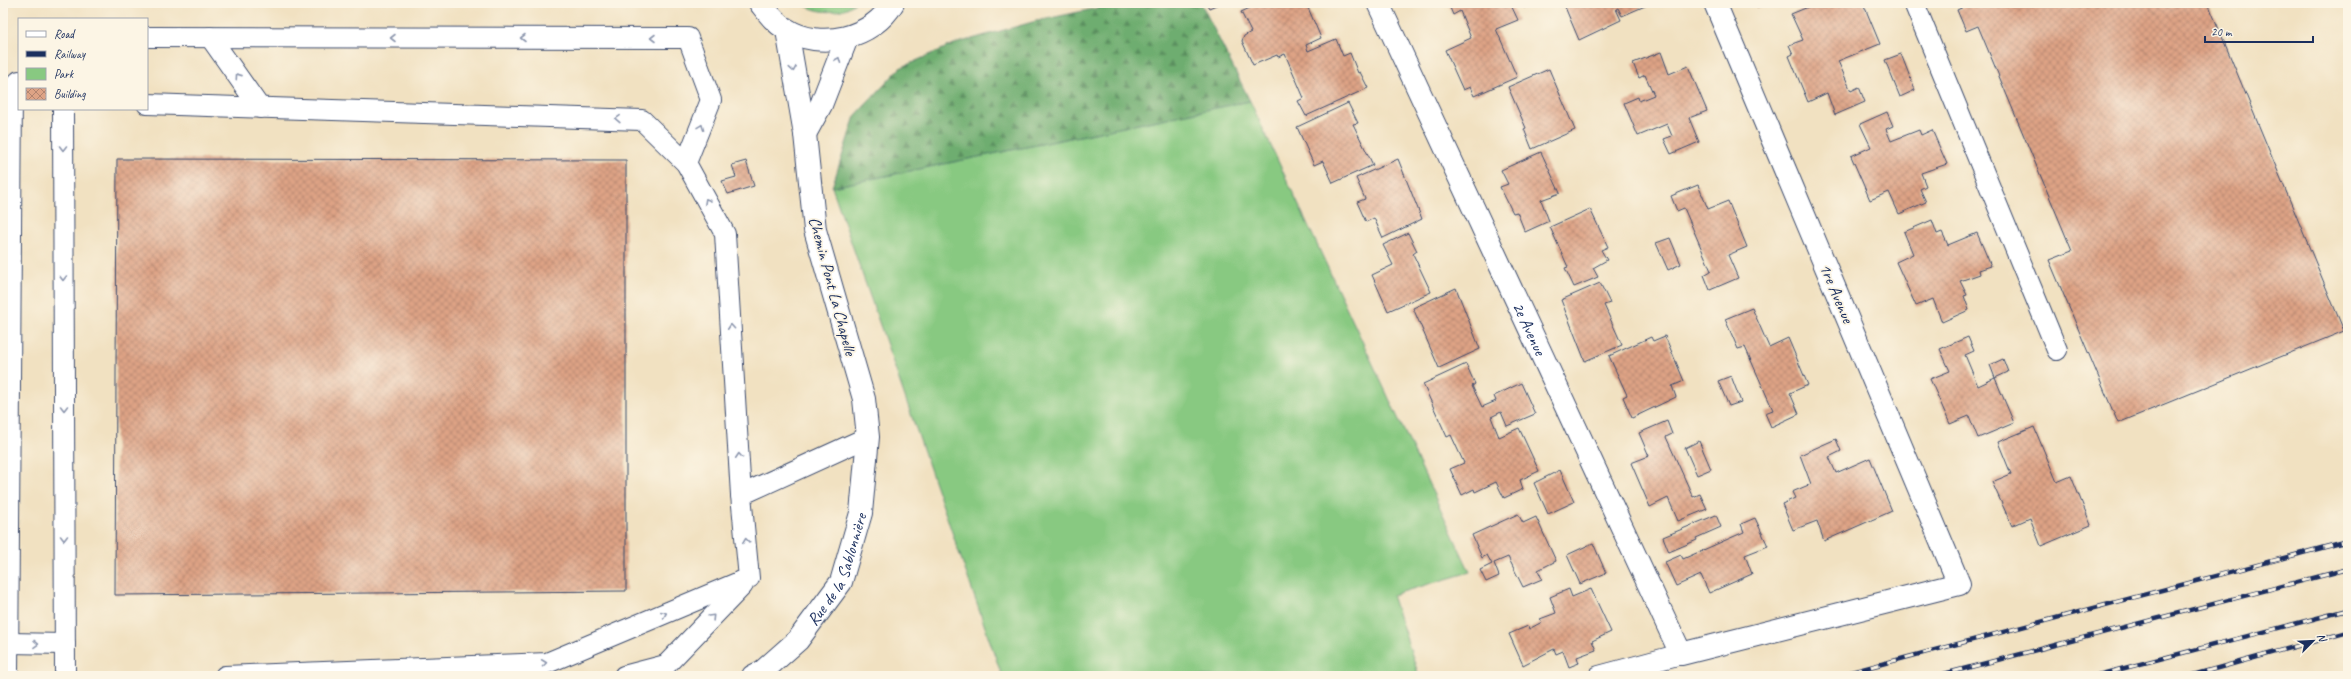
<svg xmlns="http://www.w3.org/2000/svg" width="2351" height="679" viewBox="0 0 2351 679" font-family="Caveat,sans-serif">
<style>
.green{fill:#88c981;stroke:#527c70}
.forest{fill:url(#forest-firs);stroke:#446e66}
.building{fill:url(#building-cross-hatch)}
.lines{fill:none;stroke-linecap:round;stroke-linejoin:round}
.service-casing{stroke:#3b4a6d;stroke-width:22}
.minor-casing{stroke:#3b4a6d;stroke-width:24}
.secondary-casing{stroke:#3b4a6d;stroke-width:24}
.service{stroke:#fff;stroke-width:20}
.minor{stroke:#fff;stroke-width:22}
.secondary{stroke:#fff;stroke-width:22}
.rail-casing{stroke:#1b2f5e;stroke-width:4.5}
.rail{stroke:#fcf5e5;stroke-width:3;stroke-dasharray:9;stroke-linecap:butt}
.oneway{stroke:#8d97ae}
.labels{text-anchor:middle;stroke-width:3.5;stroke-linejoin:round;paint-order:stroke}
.street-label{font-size:17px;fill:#1b2f5e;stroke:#fcf5e5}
</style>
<defs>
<pattern id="forest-firs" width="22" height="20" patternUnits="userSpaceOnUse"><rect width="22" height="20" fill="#6ead6f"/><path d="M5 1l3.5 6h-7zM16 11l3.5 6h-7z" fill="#5a8d5e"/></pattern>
<pattern id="building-cross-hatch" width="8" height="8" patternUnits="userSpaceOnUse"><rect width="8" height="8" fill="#dea385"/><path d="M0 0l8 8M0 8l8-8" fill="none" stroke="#b38570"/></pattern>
</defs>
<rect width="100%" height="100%" fill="#fcf5e5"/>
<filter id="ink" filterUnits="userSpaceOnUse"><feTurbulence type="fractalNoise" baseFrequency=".025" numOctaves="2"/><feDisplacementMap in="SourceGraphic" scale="8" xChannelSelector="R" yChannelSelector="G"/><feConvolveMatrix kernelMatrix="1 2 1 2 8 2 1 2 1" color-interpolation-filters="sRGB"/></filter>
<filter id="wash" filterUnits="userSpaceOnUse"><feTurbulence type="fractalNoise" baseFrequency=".012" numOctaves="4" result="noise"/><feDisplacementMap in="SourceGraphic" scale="16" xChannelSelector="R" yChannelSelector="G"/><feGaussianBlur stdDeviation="0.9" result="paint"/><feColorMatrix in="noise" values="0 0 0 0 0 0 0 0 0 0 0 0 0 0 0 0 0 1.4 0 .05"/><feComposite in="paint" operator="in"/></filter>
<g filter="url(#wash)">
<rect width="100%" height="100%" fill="#f1e1c1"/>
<g class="green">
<path d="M801,3H855C840,15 817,14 801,3Z"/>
<path d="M1250,101L1470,572L1392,595L1419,676H1002L832,187Z"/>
</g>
<path class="forest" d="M1121,3H1201L1250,101L832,187L855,116L900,68L954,44L1036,21Z"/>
<g id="blocks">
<g class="building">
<path d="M1206,3H1221L1209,8Z"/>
<path d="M1261,3H1306L1321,38L1306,45L1308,51L1336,39L1343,56L1350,53L1358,73L1360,72L1368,88L1306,116L1298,101L1304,98L1285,54L1278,57L1277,55L1253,65L1242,41L1244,36L1251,32L1241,12Z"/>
<path d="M1448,3H1510L1518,20L1496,29L1517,77L1474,96L1470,87L1463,90L1445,50L1471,38L1460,11L1453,15Z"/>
<path d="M1522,3H1535L1524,8Z"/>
<path d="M1574,3H1652L1622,16L1618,8L1616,9L1621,20L1579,40L1565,7Z"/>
<path d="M1754,3H1769L1757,8Z"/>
<path d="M1818,3H1863L1880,44L1838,61L1851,91L1859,87L1865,102L1835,115L1827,93L1808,102L1789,56L1793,54L1789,45L1803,40L1791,14Z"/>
<path d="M1972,3H2208L2344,331L2118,423L2049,260L2072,251L1978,26L1966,31L1957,10Z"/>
<path d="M1661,52L1669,74L1688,66L1707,111L1689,118L1699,142L1671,154L1664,139L1672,136L1667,124L1638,136L1624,103L1638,97L1639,101L1654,95L1645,75L1639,78L1633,63Z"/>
<path d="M1901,54L1915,90L1900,97L1885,60Z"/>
<path d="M1549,69L1575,130L1532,149L1524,129L1526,128L1508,87Z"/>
<path d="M1348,103L1358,123L1353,124L1373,165L1333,183L1323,161L1314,165L1297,127Z"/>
<path d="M1887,112L1893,126L1886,129L1891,141L1919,130L1921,135L1932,130L1947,164L1921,173L1926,186L1920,189L1926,202L1899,214L1889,192L1870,200L1851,156L1871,147L1860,124Z"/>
<path d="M1541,152L1560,193L1541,200L1549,221L1525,232L1517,212L1513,213L1500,187L1508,184L1501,170Z"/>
<path d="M117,159L626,160V591L115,595Z"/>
<path d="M1398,159L1422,219L1383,238L1374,218L1366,222L1357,202L1365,199L1356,178Z"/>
<path d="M746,161L754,186L728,194L722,181L736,177L732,165Z"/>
<path d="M1698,185L1708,209L1728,201L1747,247L1728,255L1738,278L1710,290L1704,275L1711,271L1684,208L1677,211L1671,196Z"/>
<path d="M1590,209L1608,247L1601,250L1607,260L1593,268L1598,277L1574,287L1565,268L1568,267L1550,227Z"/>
<path d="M1932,220L1937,234L1942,232L1948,245L1977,233L1991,266L1979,270L1980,274L1960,281L1967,295L1964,296L1969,310L1942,322L1933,299L1916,306L1896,262L1913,254L1904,232Z"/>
<path d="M1408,233L1417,251L1413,254L1431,292L1388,311L1372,275L1393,265L1383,245Z"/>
<path d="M1670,238L1681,264L1668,270L1656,243Z"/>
<path d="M1600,283L1610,303L1604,305L1622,345L1585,361L1561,300Z"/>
<path d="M1456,288L1480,349L1439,368L1413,308Z"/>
<path d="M1752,308L1769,347L1788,338L1808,385L1790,393L1799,414L1771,427L1765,413L1773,410L1745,347L1738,349L1725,319Z"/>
<path d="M1665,336L1684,381L1672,386L1676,397L1632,418L1623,397L1627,395L1609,356L1651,337L1653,341Z"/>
<path d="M1968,337L1974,351L1965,355L1978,386L1995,378L2014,423L1978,438L1969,416L1950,424L1930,379L1950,371L1940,349Z"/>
<path d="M2003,359L2008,372L1995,378L1990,365Z"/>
<path d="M1466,364L1475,384L1472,386L1482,407L1496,401L1494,396L1521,383L1535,414L1507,426L1501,412L1491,417L1499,437L1519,428L1539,471L1520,480L1523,489L1504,498L1496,482L1475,492L1474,489L1462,495L1450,469L1464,463L1451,435L1447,437L1423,384Z"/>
<path d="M1731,376L1741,402L1729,406L1718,381Z"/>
<path d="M1667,421L1672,434L1666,437L1693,497L1700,494L1707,509L1678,521L1668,498L1650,507L1631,463L1649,456L1639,433Z"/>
<path d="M2034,427L2057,482L2071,476L2091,525L2041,546L2030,518L2012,526L1992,482L2011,474L1998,442Z"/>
<path d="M1836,439L1841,451L1829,457L1836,473L1870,458L1892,511L1824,541L1817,521L1793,530L1782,504L1795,498L1792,492L1811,484L1800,455Z"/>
<path d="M1699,441L1711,469L1697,475L1685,448Z"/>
<path d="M1560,470L1574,502L1548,514L1534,483Z"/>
<path d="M1518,514L1523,523L1536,517L1556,561L1538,570L1542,579L1523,587L1508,557L1494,563L1499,576L1486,582L1480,570L1492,564L1487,555L1482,558L1472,535Z"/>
<path d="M1716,515L1721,527L1696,538L1697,540L1669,552L1663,537Z"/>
<path d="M1755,518L1768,546L1745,555L1752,574L1709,593L1701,575L1676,586L1665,562L1681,555L1683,559L1744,532L1741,524Z"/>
<path d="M1593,543L1606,573L1580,584L1567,555Z"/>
<path d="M1569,589L1572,597L1591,589L1611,632L1592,641L1596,650L1577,657L1579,663L1569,667L1563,651L1556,654L1554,649L1523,665L1509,634L1528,626L1529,629L1542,622L1540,619L1556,613L1550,597Z"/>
</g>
</g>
</g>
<g filter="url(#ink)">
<use href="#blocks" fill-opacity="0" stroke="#3b4a6d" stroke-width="1"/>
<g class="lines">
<defs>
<g id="service">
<path d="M1914,3L2057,350"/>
<path d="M147,37L688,38L711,100L686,163"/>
<path d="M210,37L260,108"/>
<path d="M147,104L642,120L686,163L725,234L741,495L749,578L547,663L225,676"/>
<path d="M63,109L65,676"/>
<path d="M741,495L868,437"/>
<path d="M8,643L65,644"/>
<path d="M8,676L12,88L19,81"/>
<path d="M624,676L666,665L743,585"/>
<path d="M1599,676L1681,654"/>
</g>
<g id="minor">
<path id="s1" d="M1378,3L1681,654L1959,584L1715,3"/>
<path d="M805,134L821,105L847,38"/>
<path id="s2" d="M753,676L763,671L798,640L841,582L861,513L868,437L864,399L815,230L805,134L787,30"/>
</g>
<path id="secondary" d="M760,3C768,13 775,23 786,29C820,51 873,38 893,3"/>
</defs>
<use href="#service" class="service-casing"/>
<use href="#minor" class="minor-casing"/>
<use href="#secondary" class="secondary-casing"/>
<use href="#service" class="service"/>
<use href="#minor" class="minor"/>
<use href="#secondary" class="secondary"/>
<defs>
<g id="rail">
<path d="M1836,676L2348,541"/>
<path d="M1936,676L2348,569"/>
<path d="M2094,676L2348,610"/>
<path d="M2189,676L2348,632"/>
</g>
</defs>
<use href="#rail" class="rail-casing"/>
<use href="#rail" class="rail"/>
</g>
<defs><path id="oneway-chevron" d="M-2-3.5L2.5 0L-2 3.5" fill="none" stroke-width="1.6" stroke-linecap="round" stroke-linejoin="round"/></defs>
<g class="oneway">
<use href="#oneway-chevron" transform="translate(393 38) rotate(-180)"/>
<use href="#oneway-chevron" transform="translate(523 38) rotate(-180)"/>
<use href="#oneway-chevron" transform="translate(653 38) rotate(-180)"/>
<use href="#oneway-chevron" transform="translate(838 60) rotate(-68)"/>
<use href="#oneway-chevron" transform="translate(793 69) rotate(81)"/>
<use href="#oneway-chevron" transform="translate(238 76) rotate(-125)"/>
<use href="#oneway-chevron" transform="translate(618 119) rotate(-178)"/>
<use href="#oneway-chevron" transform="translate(701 127) rotate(-69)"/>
<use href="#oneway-chevron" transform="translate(63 148) rotate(90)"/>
<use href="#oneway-chevron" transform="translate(707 201) rotate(-119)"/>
<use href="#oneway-chevron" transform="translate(63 278) rotate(90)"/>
<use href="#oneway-chevron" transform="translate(731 327) rotate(-94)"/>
<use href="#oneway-chevron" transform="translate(64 408) rotate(90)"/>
<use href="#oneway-chevron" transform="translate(739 456) rotate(-94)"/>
<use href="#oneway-chevron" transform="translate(64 538) rotate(90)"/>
<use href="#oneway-chevron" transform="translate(746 541) rotate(-96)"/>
<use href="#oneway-chevron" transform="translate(664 614) rotate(-23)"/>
<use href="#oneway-chevron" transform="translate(712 617) rotate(-46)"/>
<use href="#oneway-chevron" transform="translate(36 644) rotate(1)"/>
<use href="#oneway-chevron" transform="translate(544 663) rotate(-7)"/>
</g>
</g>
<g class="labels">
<g class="street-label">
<text transform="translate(833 286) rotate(75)" y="6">Chemin Pont La Chapelle</text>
<text transform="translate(1837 293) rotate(67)" y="6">1re Avenue</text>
<text dy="6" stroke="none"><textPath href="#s1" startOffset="359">2e Avenue</textPath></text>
<text dy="6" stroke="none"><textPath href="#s2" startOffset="140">Rue de la Sablonnière</textPath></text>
</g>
</g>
<rect width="2351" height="679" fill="none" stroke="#fcf5e5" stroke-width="16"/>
<rect x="18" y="18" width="130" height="92" fill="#fcf5e5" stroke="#a2a6af"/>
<rect x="26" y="31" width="20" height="6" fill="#ffffff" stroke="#a2a6af"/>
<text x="54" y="38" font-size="12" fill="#1b2f5e">Road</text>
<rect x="26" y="51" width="20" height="6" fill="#1b2f5e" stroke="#a2a6af"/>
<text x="54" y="58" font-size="12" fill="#1b2f5e">Railway</text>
<rect x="26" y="68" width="20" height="12" fill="#88c981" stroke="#a2a6af"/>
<text x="54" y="78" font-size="12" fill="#1b2f5e">Park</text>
<rect x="26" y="88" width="20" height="12" fill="url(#building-cross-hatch)" stroke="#a2a6af"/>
<text x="54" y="98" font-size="12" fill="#1b2f5e">Building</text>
<g transform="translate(2313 641) rotate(66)" stroke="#fcf5e5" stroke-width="3" paint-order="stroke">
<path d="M0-3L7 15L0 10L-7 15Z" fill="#1b2f5e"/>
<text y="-6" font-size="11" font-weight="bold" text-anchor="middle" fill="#1b2f5e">N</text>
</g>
<path d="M2205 36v6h108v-6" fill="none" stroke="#1b2f5e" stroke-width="2"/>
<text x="2211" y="36" font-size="12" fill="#1b2f5e" stroke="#fcf5e5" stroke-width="3" paint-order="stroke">20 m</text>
</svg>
